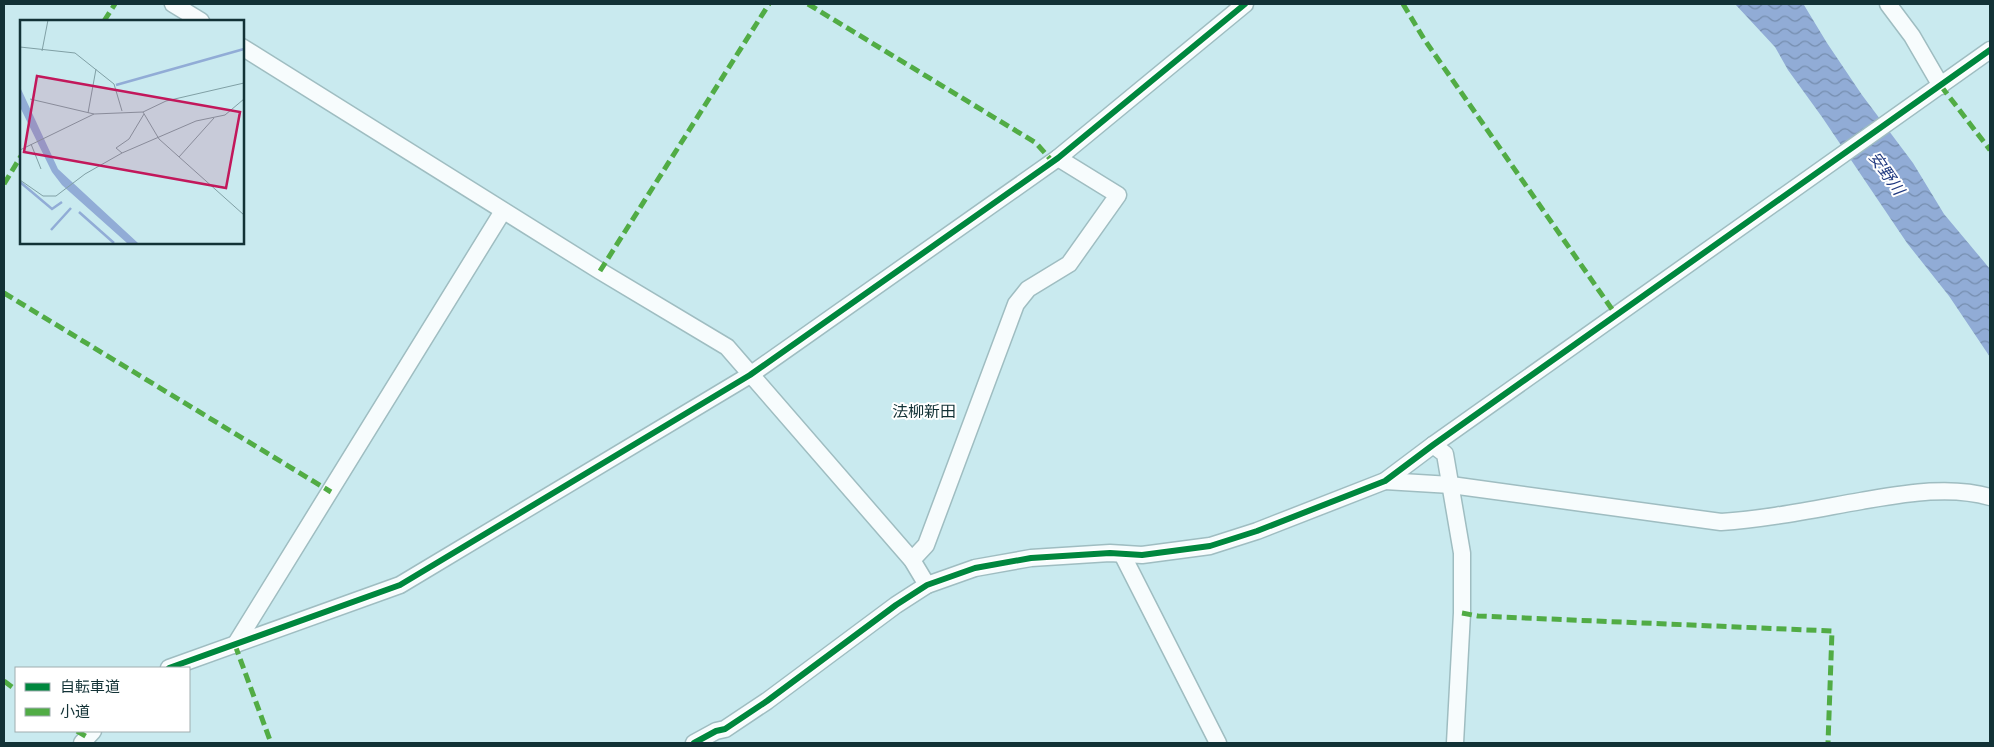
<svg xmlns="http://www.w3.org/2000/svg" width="1994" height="747" viewBox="0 0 1994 747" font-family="'Public Sans','Noto Sans JP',sans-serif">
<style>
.water{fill:url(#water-waves)}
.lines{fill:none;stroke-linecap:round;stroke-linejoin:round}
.minor-casing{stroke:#9fbdc1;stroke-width:19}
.minor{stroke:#f7fcfd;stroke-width:16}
.quiet{stroke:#51ac45;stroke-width:5;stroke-dasharray:10 5;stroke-linecap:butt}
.cycleway-casing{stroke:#fff;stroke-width:9}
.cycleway{stroke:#00873e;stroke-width:6}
.labels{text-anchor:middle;stroke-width:4;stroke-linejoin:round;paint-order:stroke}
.water-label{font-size:16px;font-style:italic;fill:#223b81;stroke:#fff}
.neighbourhood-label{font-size:16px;fill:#123236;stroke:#fff}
.inset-river{fill:none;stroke:#91acd6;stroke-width:2.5}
.inset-road{fill:none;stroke:#80a0a5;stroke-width:1}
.view{fill:#c2185b;fill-opacity:0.15;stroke:#c2185b;stroke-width:2.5}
.inset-edge{fill:none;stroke:#123236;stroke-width:2.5}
</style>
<defs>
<pattern id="water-waves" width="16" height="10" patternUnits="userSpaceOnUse" patternTransform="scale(1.25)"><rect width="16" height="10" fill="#91acd6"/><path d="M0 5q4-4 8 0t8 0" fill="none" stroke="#758dae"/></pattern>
</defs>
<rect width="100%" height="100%" fill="#c9eaef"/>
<path class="water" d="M1735,4H1803L1804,5L1827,43L1862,95L1913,163L1944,214L1990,269V357L1949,296L1907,243L1822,117L1788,70L1775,47Z"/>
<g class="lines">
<defs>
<g id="minor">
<path d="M173,4L201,21"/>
<path d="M1888,4L1912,36L1941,86"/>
<path d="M242,47L600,271L727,347L912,560L927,585"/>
<path d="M1433,445L1445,454L1462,553V613L1455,743"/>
<path d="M1385,481L1451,485L1721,522C1768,519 1815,509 1861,501C1903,494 1949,485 1990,497"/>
<path d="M1122,554L1218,743"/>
<path d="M912,560L926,545L1016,304L1028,289L1069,264L1118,195L1058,158"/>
<path d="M235,645L503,211"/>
<path d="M169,668L400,585L750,375L1058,158L1245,4"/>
<path d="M82,743L93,731"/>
<path d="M694,743L716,731L725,729L767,701L896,605L927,585L975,568L1031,558L1110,553L1142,555L1210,546L1257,531L1385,481L1433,445L1990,50"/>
</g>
</defs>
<use href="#minor" class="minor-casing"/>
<use href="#minor" class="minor"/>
<g class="quiet">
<path d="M808,4L1036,143L1052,161"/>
<path d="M1403,4L1424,39L1616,315"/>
<path d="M104,21L115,4"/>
<path d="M1941,86L1990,150"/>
<path d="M4,184L21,156"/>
<path d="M600,271L769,4"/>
<path d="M4,293L331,492"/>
<path d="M1462,613L1478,616L1832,631L1828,743"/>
<path d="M235,645L271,743"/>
<path d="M4,681L16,690"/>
<path d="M77,731L87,737"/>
</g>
<defs>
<g id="cycleway">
<path d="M169,668L400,585L750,375L1058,158L1245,4"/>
<path d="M694,743L716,731L725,729L767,701L896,605L927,585L975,568L1031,558L1110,553L1142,555L1210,546L1257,531L1385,481L1433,445L1990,50"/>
</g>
</defs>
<use href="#cycleway" class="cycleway-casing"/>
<use href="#cycleway" class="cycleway"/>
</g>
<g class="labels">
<g class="water-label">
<text transform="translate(1887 173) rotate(55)" y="6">安野川</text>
</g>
<g class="neighbourhood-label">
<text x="924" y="417">法柳新田</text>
</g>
</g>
<g transform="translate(20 20)">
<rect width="224" height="224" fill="#c9eaef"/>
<path d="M0,67L38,149L118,223H107L42,165L32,152L0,87Z" fill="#91acd6"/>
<path class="inset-river" d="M96,65L224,29M0,162L32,189L42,182M59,192L94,223M31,210L51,188"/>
<path class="inset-road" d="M0,27L55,33L94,64L102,91M22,31L28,0M10,79L74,94M123,92L139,119L224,195M68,93L76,49M11,124L21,149M0,130L74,94L123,92L146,81L224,63M102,133L96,128L109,119L124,94M159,137L194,98M0,160L23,176H36L65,154L102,133L176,101L205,95L224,79"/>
<path class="view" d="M17,56L220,92L206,168L4,132Z"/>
<rect width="224" height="224" class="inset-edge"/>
</g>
<rect width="1994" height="747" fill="none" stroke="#123236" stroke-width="10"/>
<rect x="15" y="667" width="175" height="65" fill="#ffffff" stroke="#a0adaf"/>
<rect x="25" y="683" width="25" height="8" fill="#00873e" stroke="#a0adaf"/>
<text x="60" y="692" font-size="15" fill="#123236">自転車道</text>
<rect x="25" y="708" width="25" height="8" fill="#51ac45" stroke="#a0adaf"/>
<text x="60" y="717" font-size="15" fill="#123236">小道</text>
</svg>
